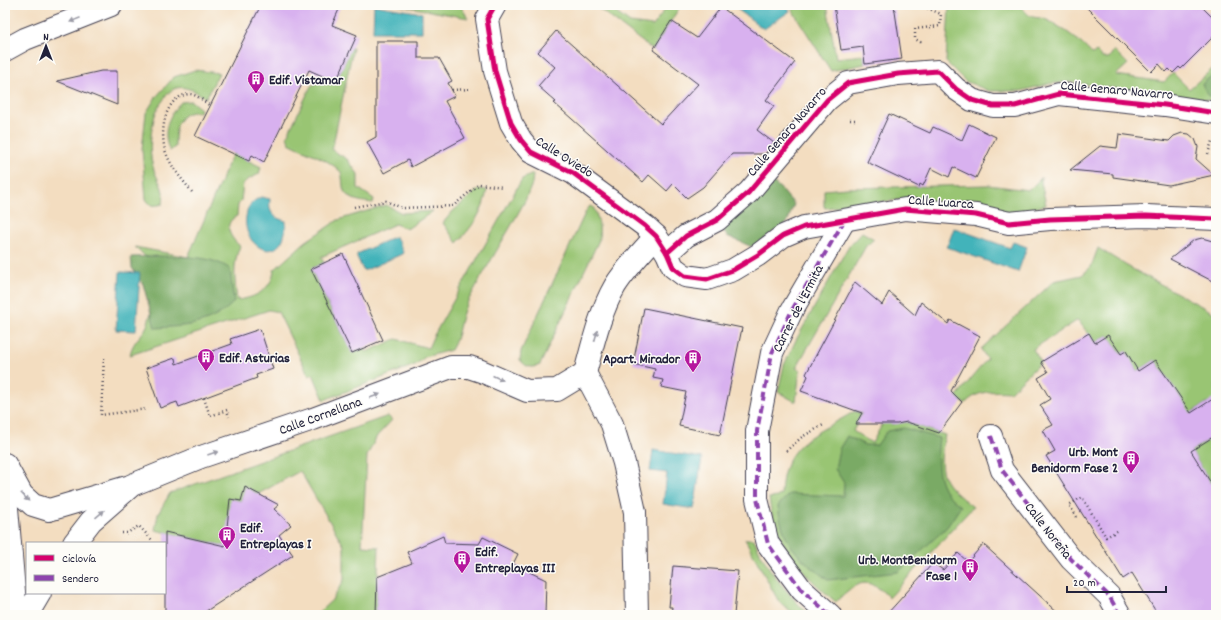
<svg xmlns="http://www.w3.org/2000/svg" width="1221" height="620" viewBox="0 0 1221 620" font-family="Dekko,sans-serif">
<style>
.green{fill:#99c573;stroke:#5e7457}
.forest{fill:#7aaa65;stroke:#4e6650}
.water{fill:#43b3ba;stroke:#326a7a}
.building{fill:#d8b1ef}
.lines{fill:none;stroke-linecap:round;stroke-linejoin:round}
.street-casing{stroke:#413e4f;stroke-width:24}
.path{stroke:#413e4f;stroke-width:2.5;stroke-dasharray:1 3;stroke-linecap:butt}
.street{stroke:#fff;stroke-width:22}
.quiet{stroke:#8e44ad;stroke-width:4;stroke-dasharray:8 4;stroke-linecap:butt}
.cycleway-casing{stroke:#fdfcf7;stroke-width:8}
.cycleway{stroke:#d6006c;stroke-width:5}
.oneway{fill:#9c9ca7}
.labels{text-anchor:middle;stroke-width:3;stroke-linejoin:round;paint-order:stroke}
.poi-label{font-size:14px;font-weight:bold;fill:#22223b;stroke:#fdfcf7;text-anchor:start}
.street-label{font-size:14px;fill:#22223b;stroke:#fdfcf7}
</style>
<rect width="100%" height="100%" fill="#fdfcf7"/>
<filter id="ink" filterUnits="userSpaceOnUse"><feTurbulence type="fractalNoise" baseFrequency=".025" numOctaves="2"/><feDisplacementMap in="SourceGraphic" scale="8" xChannelSelector="R" yChannelSelector="G"/><feConvolveMatrix kernelMatrix="1 2 1 2 8 2 1 2 1" color-interpolation-filters="sRGB"/></filter>
<filter id="wash" filterUnits="userSpaceOnUse"><feTurbulence type="fractalNoise" baseFrequency=".012" numOctaves="4" result="noise"/><feDisplacementMap in="SourceGraphic" scale="16" xChannelSelector="R" yChannelSelector="G"/><feGaussianBlur stdDeviation="0.9" result="paint"/><feColorMatrix in="noise" values="0 0 0 0 0 0 0 0 0 0 0 0 0 0 0 0 0 1.4 0 .05"/><feComposite in="paint" operator="in"/></filter>
<g filter="url(#wash)">
<rect width="100%" height="100%" fill="#f3ddc0"/>
<g class="green">
<path d="M398,5H460L468,18Z"/>
<path d="M594,5H606L630,23L653,26L668,5H681L653,50Z"/>
<path d="M789,5H827L836,58L864,55L865,64L831,71Z"/>
<path d="M949,5H1021C1031,23 1036,14 1049,21C1066,30 1079,40 1092,54L1097,52L1102,58H1109L1114,50L1128,64L1116,75L1164,82L1173,73L1189,89L1216,66V101L1067,82L1048,84L1021,91H989L965,81L946,62Z"/>
<path d="M351,48H353L332,150L347,159L358,174V188L374,199L373,203C364,202 349,201 344,191C342,186 343,178 341,172C326,157 307,153 289,143L287,136L311,86L318,82L330,84L336,82Z"/>
<path d="M195,70L219,73L206,98C194,90 177,80 166,96C163,101 158,106 156,112C151,127 148,151 153,167C157,181 166,188 163,204C154,206 151,207 146,199L142,149L146,113L156,97L174,77Z"/>
<path d="M191,101L201,109L200,112C177,110 175,128 175,147L170,151C161,134 168,115 181,102Z"/>
<path d="M233,153L261,167L259,174L247,180L243,184L241,201L238,205L237,216C222,223 230,238 240,246C232,264 235,282 237,300C256,298 272,289 274,270L305,242L338,220L386,205L402,213L433,211L407,229L395,224L321,257L324,263L311,269L352,353L363,348L366,352L396,339L428,348L433,337L522,179L533,174L532,184L525,201C506,236 485,269 467,303C459,318 460,336 451,350L425,357L415,365L324,400L313,374L309,376L278,312L269,310L130,355C133,338 145,336 149,320C154,303 155,285 157,267L135,247L188,257Z"/>
<path d="M1042,177L1041,182L1046,205L1016,213H1006L970,204L908,199L825,208L824,206V190L846,188L988,185L1029,190Z"/>
<path d="M479,189L487,190C483,213 472,227 457,243L443,223L453,211Z"/>
<path d="M590,206L593,207C599,218 600,227 599,240L540,365C531,369 526,367 520,360L521,351L586,211Z"/>
<path d="M862,232L874,239L866,246L796,368L800,370L796,401H794L778,392L784,365L796,340L848,247Z"/>
<path d="M1098,248L1127,266L1216,314V409L1212,408L1208,402L1189,414L1182,400L1155,360L1138,371L1126,351L1121,354L1108,335L1095,343L1078,320L1033,349L1041,362L1010,392C992,391 977,390 965,404L956,397L987,359L981,349L1054,281L1082,275L1091,267Z"/>
<path d="M855,411L862,414L853,431L872,443L884,421L892,424L904,421L945,435C936,475 942,483 973,507L889,598C868,574 855,582 836,602C802,574 774,543 769,498L777,497L781,494C783,441 816,435 855,411Z"/>
<path d="M388,416L392,420L377,436L367,456L362,546L379,547L376,615H316L332,600L344,580V546L300,471L258,494L245,487L241,501L231,499L225,546L155,530L158,514L170,493Z"/>
<path d="M1216,435V491L1191,451Z"/>
<path d="M745,539H754C766,569 786,592 809,615H796L779,602Z"/>
</g>
<g class="forest">
<path d="M1216,72V96H1208L1202,84Z"/>
<path d="M772,181L781,189L794,204L787,223L752,247L727,236L722,228Z"/>
<path d="M159,256C183,257 211,255 230,269L234,302C210,326 187,326 155,328L143,284L132,268L131,257Z"/>
<path d="M904,428L939,438C937,456 936,478 947,493C950,498 956,502 961,506L947,527L898,572L828,580C798,557 783,546 778,506L789,494L843,496L844,483L835,469L839,449L847,436L865,445H877L887,431Z"/>
</g>
<g class="water">
<path d="M374,5L422,13V32H373Z"/>
<path d="M743,5H787L790,11L764,29L737,9Z"/>
<path d="M261,197L270,199C268,212 273,218 286,221C286,271 237,248 247,212C249,204 253,201 261,197Z"/>
<path d="M954,228L1010,248L1013,242L1027,247L1018,272L947,247Z"/>
<path d="M394,237H396L403,252L402,254L366,270H363L357,257V254Z"/>
<path d="M120,272L140,273L136,331L116,330Z"/>
<path d="M653,450L702,458L694,509L663,504L667,473L650,471Z"/>
</g>
<g id="blocks">
<g class="building">
<path d="M261,5H341L332,25L357,35L336,82L309,70L264,162L252,155L249,161L195,136Z"/>
<path d="M834,5H894L902,59L865,64L863,47L841,50Z"/>
<path d="M1084,5H1200L1216,21V34L1181,69L1179,67L1173,73L1169,69L1166,72L1159,64L1151,72Z"/>
<path d="M721,7L795,62L766,100L774,106L757,130L774,143L765,154H732L703,187L687,198L673,184L667,191L649,175L643,182L554,103L556,102L538,86L555,67L538,52L556,31L661,124L698,84L653,50L671,21L697,38Z"/>
<path d="M376,41H418V58H439L452,81L448,83L455,96L445,101L465,138L411,167L408,160L384,173L367,142L376,137Z"/>
<path d="M101,71H117V105L57,81Z"/>
<path d="M889,114L930,133L933,127L962,140L969,124L996,137L976,178L953,167L949,177L931,168L923,186L920,184L919,187L867,162Z"/>
<path d="M1182,133L1189,134L1195,139L1198,147L1196,159L1214,175L1169,185L1113,177V174L1070,170L1100,146L1117,148L1119,134L1169,141L1174,136Z"/>
<path d="M1202,238L1216,242V283L1170,259L1194,240Z"/>
<path d="M343,254L383,340L352,353L311,269Z"/>
<path d="M855,282L882,305L889,292L915,315L921,302L948,324L950,320L980,336L951,391L962,402L939,433L907,422L897,424H856L862,413L801,391L808,376L806,374Z"/>
<path d="M644,308L742,328L720,435L679,426L686,392L661,387L663,380L653,378L655,369L633,364Z"/>
<path d="M260,329L273,369L256,375L257,378L179,407L177,402L160,408L146,368L175,358L176,364L232,344L230,339Z"/>
<path d="M1089,333L1095,343L1108,335L1121,354L1126,351L1138,371L1155,360L1191,413L1216,397V435L1191,451L1216,491V615H1158L1132,573L1123,579L1046,456L1055,451L1043,430L1053,425L1040,405L1050,399L1038,378L1048,372L1041,362Z"/>
<path d="M245,487L279,505L274,509L291,525L279,535L293,555L200,615H165V532L225,546L230,499L241,501Z"/>
<path d="M443,536L445,543L479,544L483,537L518,554L513,564L546,580L545,615H376L377,577L412,563L407,552Z"/>
<path d="M983,544L1061,615H886L933,563L943,570L958,553L968,562Z"/>
<path d="M673,566L738,571L734,615H671L672,607H669Z"/>
</g>
</g>
</g>
<g filter="url(#ink)">
<use href="#blocks" fill-opacity="0" stroke="#413e4f" stroke-width="1"/>
<g class="lines">
<defs>
<g id="street">
<path d="M495,5L487,19L495,71L511,123L521,140L531,152L573,173L645,226L656,236L667,253L673,267L685,276L707,279L733,270L758,255L783,236L804,227L905,209L976,215L1009,223L1050,219L1146,216L1216,219"/>
<path d="M5,50L25,39L111,5"/>
<path d="M667,253L686,236L717,220L749,192L827,100L848,83L898,74L938,71L956,89L972,100L993,106H1015L1059,94L1165,105L1216,113"/>
<path d="M585,373L612,424L624,463L635,512L637,615"/>
<path d="M585,373C593,344 600,312 615,286C627,267 642,252 656,236"/>
<path d="M991,436L1002,470L1071,559L1109,596L1120,615"/>
<path d="M5,464L22,495L33,505L49,510L127,487"/>
<path d="M5,484L16,615"/>
<path d="M74,543L91,521L132,485L201,457L313,419L451,367H469L481,371L527,391L557,390L585,373"/>
<path d="M27,615L40,593"/>
<path d="M830,615L802,590L768,544L757,499V431L772,353L792,310L844,221"/>
</g>
</defs>
<use href="#street" class="street-casing"/>
<g class="path">
<path d="M920,5L941,14L940,26L915,29V39L922,43"/>
<path d="M452,90L472,89"/>
<path d="M850,120H856"/>
<path d="M1208,154L1212,141"/>
<path d="M192,192C181,178 170,166 165,150C160,131 164,97 189,94C196,94 204,101 210,106"/>
<path d="M354,207L386,201L402,208L453,206L479,184L503,187"/>
<path d="M104,358L101,415L147,409"/>
<path d="M204,398L210,416L227,410L229,417"/>
<path d="M786,451L802,437L825,424"/>
<path d="M1077,517L1069,505L1082,497L1106,537L1119,530"/>
<path d="M122,533H127L139,526L153,541"/>
</g>
<use href="#street" class="street"/>
<g class="quiet">
<path d="M991,436L1002,470L1071,559L1109,596L1120,615"/>
<path d="M830,615L802,590L768,544L757,499V431L772,353L792,310L844,221"/>
</g>
<defs>
<g id="cycleway">
<path d="M495,5L487,19L495,71L511,123L521,140L531,152L573,173L645,226L656,236L667,253L673,267L685,276L707,279L733,270L758,255L783,236L804,227L905,209L976,215L1009,223L1050,219L1146,216L1216,219"/>
<path d="M667,253L686,236L717,220L749,192L827,100L848,83L898,74L938,71L956,89L972,100L993,106H1015L1059,94L1165,105L1216,113"/>
</g>
</defs>
<use href="#cycleway" class="cycleway-casing"/>
<use href="#cycleway" class="cycleway"/>
</g>
<defs><path id="oneway-solid" d="M-6-.8H1V-3.2L6.5 0L1 3.2V.8H-6Z"/></defs>
<g class="oneway">
<use href="#oneway-solid" transform="translate(75 20) rotate(158)"/>
<use href="#oneway-solid" transform="translate(596 336) rotate(-74)"/>
<use href="#oneway-solid" transform="translate(498 378) rotate(24)"/>
<use href="#oneway-solid" transform="translate(375 396) rotate(-20)"/>
<use href="#oneway-solid" transform="translate(213 453) rotate(-19)"/>
<use href="#oneway-solid" transform="translate(25 497) rotate(46)"/>
<use href="#oneway-solid" transform="translate(100 514) rotate(-41)"/>
</g>
</g>
<defs>
<symbol id="building-pin" viewBox="-11 -11 22 30"><path d="M0 17L-7.5 6A9.5 9.5 0 1 1 7.5 6Z" fill="#b5179e" stroke="#fdfcf7"/><path d="M-4-6H4V6H1V3H-1V6H-4ZM-2.5-4.3h1.7v1.8h-1.7ZM.8-4.3h1.7v1.8H.8ZM-2.5-1h1.7V.8h-1.7ZM.8-1h1.7V.8H.8Z" fill="#fff"/></symbol>
</defs>
<g fill-rule="evenodd">
<use href="#building-pin" x="246" y="69" width="20" height="27"/>
<use href="#building-pin" x="196" y="347" width="20" height="27"/>
<use href="#building-pin" x="683" y="348" width="20" height="27"/>
<use href="#building-pin" x="1121" y="449" width="20" height="27"/>
<use href="#building-pin" x="217" y="525" width="20" height="27"/>
<use href="#building-pin" x="452" y="549" width="20" height="27"/>
<use href="#building-pin" x="960" y="557" width="20" height="27"/>
</g>
<g class="labels">
<g class="poi-label">
<text x="269" y="84">Edif. Vistamar</text>
<text x="219" y="362">Edif. Asturias</text>
<text x="680" y="363" text-anchor="end">Apart. Mirador</text>
<text x="1118" y="456" text-anchor="end">Urb. Mont<tspan x="1118" dy="16">Benidorm Fase 2</tspan></text>
<text x="240" y="532">Edif.<tspan x="240" dy="16">Entreplayas I</tspan></text>
<text x="475" y="556">Edif.<tspan x="475" dy="16">Entreplayas III</tspan></text>
<text x="957" y="564" text-anchor="end">Urb. MontBenidorm<tspan x="957" dy="16">Fase 1</tspan></text>
</g>
<g class="street-label">
<text transform="translate(1117 89) rotate(5)" y="5">Calle Genaro Navarro</text>
<text transform="translate(786 131) rotate(-49)" y="5">Calle Genaro Navarro</text>
<text transform="translate(565 156) rotate(32)" y="5">Calle Oviedo</text>
<text transform="translate(941 201) rotate(4)" y="5">Calle Luarca</text>
<text transform="translate(797 308) rotate(-63)" y="5">Carrer de l'Ermita</text>
<text transform="translate(320 415) rotate(-20)" y="5">Calle Cornellana</text>
<text transform="translate(1049 530) rotate(52)" y="5">Calle Noreña</text>
</g>
</g>
<rect width="1221" height="620" fill="none" stroke="#fdfcf7" stroke-width="20"/>
<rect x="26" y="542" width="140" height="52" fill="#fdfcf7" stroke="#a5a5ac"/>
<rect x="34" y="555" width="20" height="6" fill="#d6006c" stroke="#a5a5ac"/>
<text x="62" y="562" font-size="12" fill="#22223b">Ciclovía</text>
<rect x="34" y="575" width="20" height="6" fill="#8e44ad" stroke="#a5a5ac"/>
<text x="62" y="582" font-size="12" fill="#22223b">Sendero</text>
<g transform="translate(46 46)" stroke="#fdfcf7" stroke-width="3" paint-order="stroke">
<path d="M0-3L7 15L0 10L-7 15Z" fill="#22223b"/>
<text y="-6" font-size="11" font-weight="bold" text-anchor="middle" fill="#22223b">N</text>
</g>
<path d="M1067 586v6h99v-6" fill="none" stroke="#22223b" stroke-width="2"/>
<text x="1073" y="586" font-size="12" fill="#22223b" stroke="#fdfcf7" stroke-width="3" paint-order="stroke">20 m</text>
</svg>
